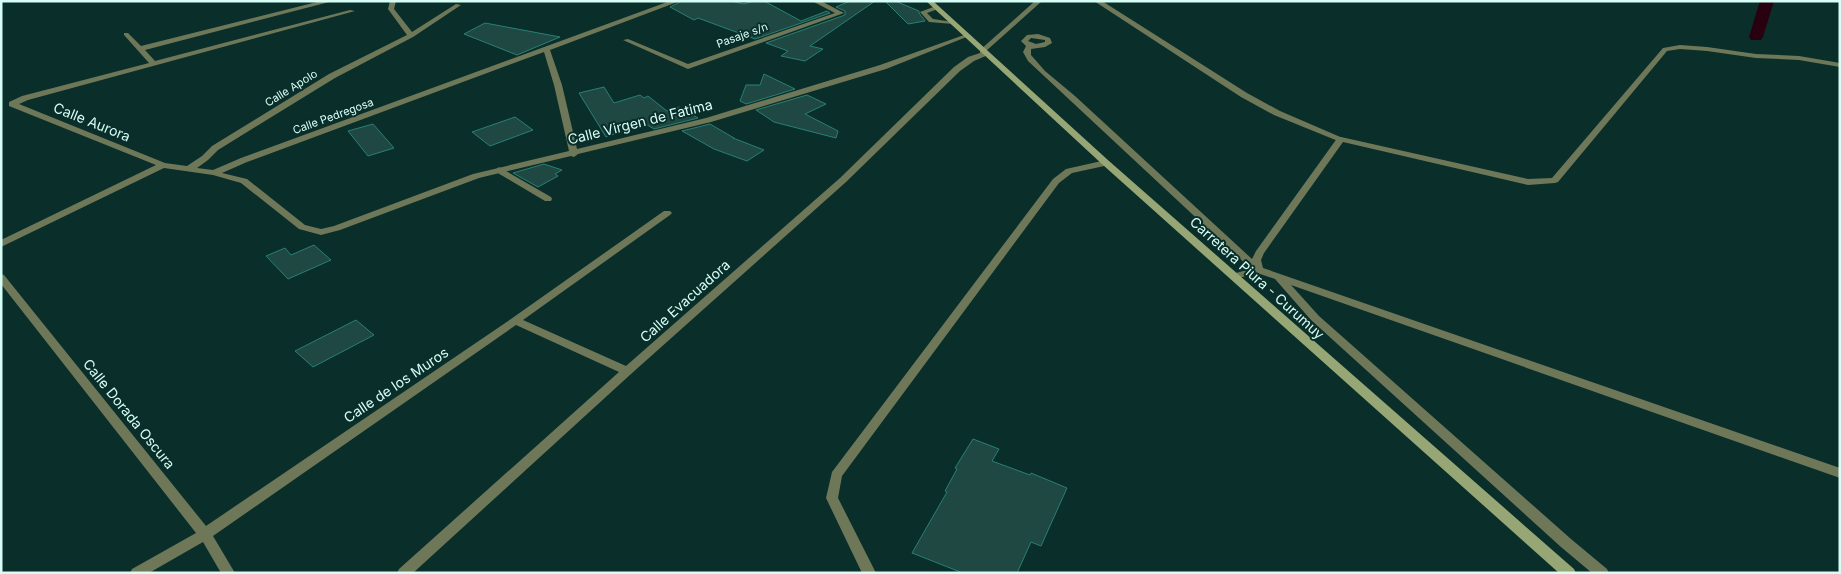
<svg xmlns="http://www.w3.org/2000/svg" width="1841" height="574" viewBox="0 0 1841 574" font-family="Inter,sans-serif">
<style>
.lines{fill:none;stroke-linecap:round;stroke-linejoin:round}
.canal{fill:#28000f;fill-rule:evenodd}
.building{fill:#1f4842;stroke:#288075}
.service{fill:#6e7859;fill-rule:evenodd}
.minor{fill:#6e7859;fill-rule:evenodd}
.secondary{fill:#96a674;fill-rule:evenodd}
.labels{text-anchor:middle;stroke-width:4;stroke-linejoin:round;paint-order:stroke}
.far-street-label{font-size:11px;fill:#d6fef6;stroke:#0a2e2a}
.street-label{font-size:14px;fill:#d6fef6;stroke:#0a2e2a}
</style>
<rect width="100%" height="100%" fill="#0a2e2a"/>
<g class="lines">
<path class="canal" d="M1760,1H1774L1763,37L1761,40H1751L1749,37Z"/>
</g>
<g class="building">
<path d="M682,1H731L744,4L754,1H764L801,21L827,11L830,13L755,39L698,18L694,20L670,7Z"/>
<path d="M850,1H875L810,46L823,49L805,61L781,56L788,51L766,43L845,15V11L836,7Z"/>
<path d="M885,1H895L919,11V13L925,21L908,24Z"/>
<path d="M485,23L560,37L517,55L464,34Z"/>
<path d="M764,74L795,89L746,104L740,101L746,85H760Z"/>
<path d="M604,87L614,103L640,95L644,98L648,96L667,111L679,107L698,118L654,129L644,123L606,137L579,93Z"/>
<path d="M807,95L826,104L805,114L838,131L836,138L774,122L756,110Z"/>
<path d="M515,117L533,130L490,146L472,132Z"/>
<path d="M373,124L394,148L368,156L348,131Z"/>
<path d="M710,124L734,138H733L764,150L747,161L714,149L682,131Z"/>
<path d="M544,164L562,170L555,174L558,176L538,187L513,173Z"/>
<path d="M314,245L331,260L288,279L266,256L285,248L291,255Z"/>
<path d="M356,320L374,335L313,367L295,351Z"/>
<path d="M973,439L999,449L992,461L1030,475L1031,473L1067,488L1041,546L1031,542L1017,573H963L912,553L947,492L945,491L957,469L955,468Z"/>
</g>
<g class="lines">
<g class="service">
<path d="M812,1H821L844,13L688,69L623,40L628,39L688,64L835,13Z"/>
<path d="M936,6L939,8L938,9L927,13L933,19L953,22V24L929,22L920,12Z"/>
<path d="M1038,34L1050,38L1052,43L1045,47L1031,49V55L1045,71L1075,96L1252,259L1256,251L1338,137H1341L1528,179L1552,178L1663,48L1680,45L1707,47L1756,54L1799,56L1840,63V67L1799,60L1756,58L1707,51L1680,49L1667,51L1558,182L1555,183L1528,185L1343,142L1264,253L1261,260L1263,268L1840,468V478L1291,285L1319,316L1571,539L1607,569L1609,573H1592L1561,547L1311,320L1275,279L1257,273L1235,279L1232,278L1230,276L1232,274L1251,269L1028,61L1023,52L1026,46L1021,41L1027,35ZM1031,38L1045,40V42L1036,44L1028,41Z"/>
<path d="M499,167L551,197L552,199L551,201H545L496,172L495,170Z"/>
</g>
<g class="minor">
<path d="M321,1H333L145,50L155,61L350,10L355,11L28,100L19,104L165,163L187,166L202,156L212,146L329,74L407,35L388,9L390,1H396L394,9L412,32L456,4L461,5L413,37L335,78L218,150L208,160L197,168L213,170L241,158L670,1H680L550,50L562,85L577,149L706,118L880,65L964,35L969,36L886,69L711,122L578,154L574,157L571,156L479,178L340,230L321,235L299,229L241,183L213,175L164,168L1,247V240L156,165L9,106V102L22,96L149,63L124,35V33H128L141,46ZM544,52L554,85L569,151L473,174L334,226L321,229L305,225L247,179L222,173L247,162Z"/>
<path d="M1035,1H1042L986,51L989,53L988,55L974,61L960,71L846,182L631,374L413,573H397L399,569L619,372L516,325L213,536L235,573H221L203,542L149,573H130L132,569L196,533L1,284V274L4,275L206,526L511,319L664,211H670L672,213L670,215L523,320L626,366L840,178L954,67L968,57L980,53V50Z"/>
<path d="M1094,1H1102L1247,93L1280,111L1345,139L1341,141H1338L1274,115L1241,97Z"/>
<path d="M1106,160L1110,163L1109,165L1072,173L1059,183L842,476L838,498L876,573H862L826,498L832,472L1053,179L1066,169Z"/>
</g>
<path class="secondary" d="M926,1H933L1109,161L1574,569L1576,573H1559L1103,165Z"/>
</g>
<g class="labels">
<g class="far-street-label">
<text transform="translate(742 35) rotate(-20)" y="4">Pasaje s/n</text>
<text transform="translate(291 88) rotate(-32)" y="4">Calle Apolo</text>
<text transform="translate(333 116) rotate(-20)" y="4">Calle Pedregosa</text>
</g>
<g class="street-label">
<text transform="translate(92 122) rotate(22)" y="5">Calle Aurora</text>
<text transform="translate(640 122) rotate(-14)" y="5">Calle Virgen de Fatima</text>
<text transform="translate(1257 278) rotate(42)" y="5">Carretera Piura - Curumuy</text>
<text transform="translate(685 301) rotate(-42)" y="5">Calle Evacuadora</text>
<text transform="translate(396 385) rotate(-34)" y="5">Calle de los Muros</text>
<text transform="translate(129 414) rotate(51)" y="5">Calle Dorada Oscura</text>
</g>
</g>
<rect width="1841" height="574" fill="none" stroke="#d6fef6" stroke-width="5"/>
</svg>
